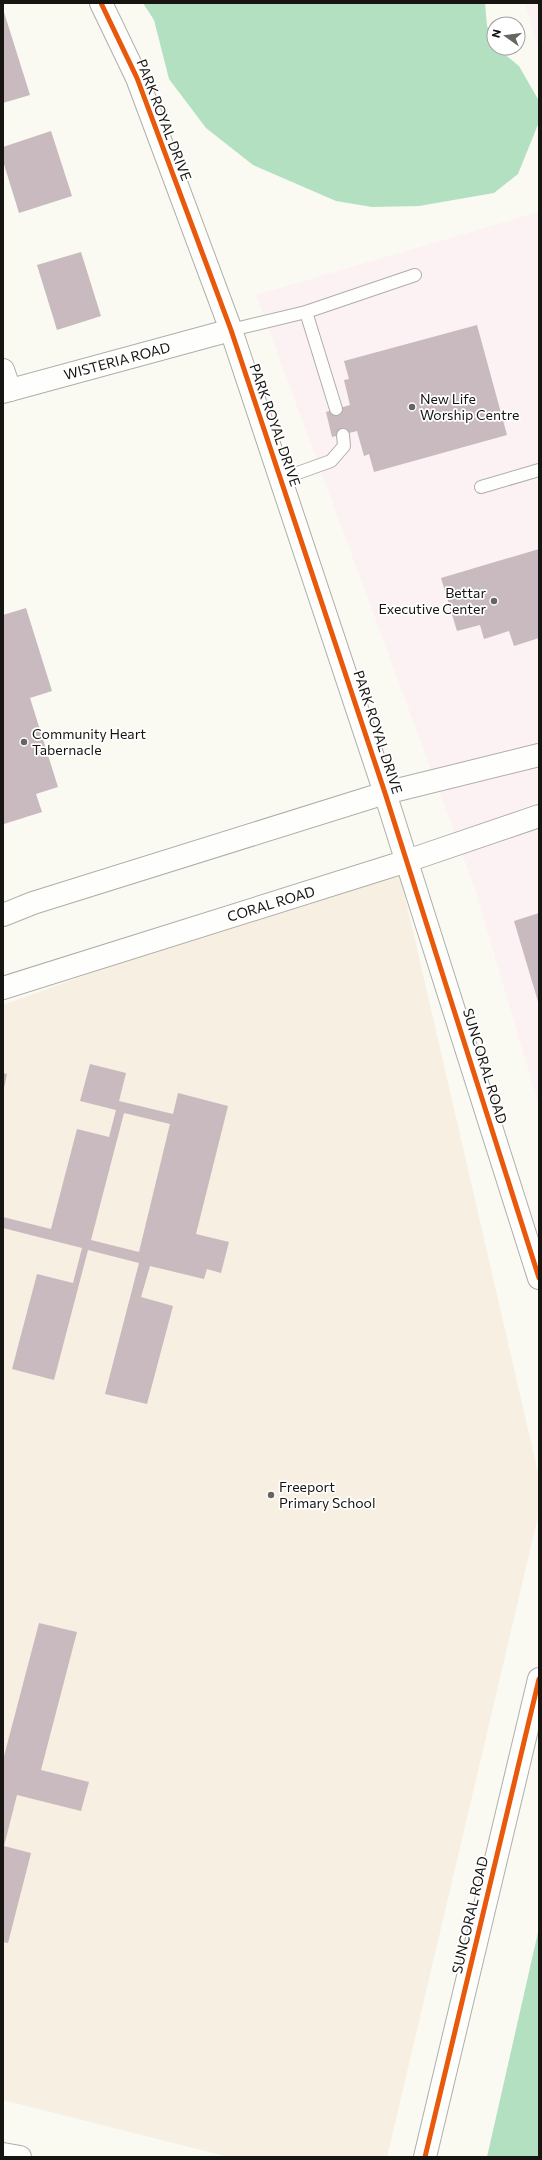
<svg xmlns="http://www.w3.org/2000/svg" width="542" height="2160" viewBox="0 0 542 2160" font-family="Commissioner,sans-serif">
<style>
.commercial{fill:#fcf1f3}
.education{fill:#f7efe1}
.forest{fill:#b4e0c2}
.building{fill:#c8babe;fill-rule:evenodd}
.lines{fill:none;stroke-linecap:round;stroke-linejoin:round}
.lane-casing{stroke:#afaea9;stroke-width:14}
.street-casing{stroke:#afaea9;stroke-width:24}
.secondary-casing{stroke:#afaea9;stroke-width:24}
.lane{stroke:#fefefd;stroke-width:12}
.street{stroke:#fefefd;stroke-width:22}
.secondary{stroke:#fefefd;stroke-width:22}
.cycleway-casing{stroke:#fff;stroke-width:8}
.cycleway{stroke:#e8590c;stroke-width:5}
.poi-dot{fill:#666560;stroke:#fff;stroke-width:1.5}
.labels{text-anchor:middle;stroke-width:3.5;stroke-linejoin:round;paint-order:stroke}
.street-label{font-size:14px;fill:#161512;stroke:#fff}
.poi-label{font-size:14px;fill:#161512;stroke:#fff;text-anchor:start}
</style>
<rect width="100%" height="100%" fill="#faf9f2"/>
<g class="commercial">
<path d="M525,3H539V51Z"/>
<path d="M539,212V1106L474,886L256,295Z"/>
</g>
<path class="education" d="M397,862L539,1477V1512L387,2157H229L3,2100V1005Z"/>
<g class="forest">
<path d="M143,3H485L487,26L494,42V48H497L519,66L539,101V122L518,174L494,193L419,206L372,207L336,201L253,165L206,128L169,79L154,20Z"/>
<path d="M539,1928V2157H487Z"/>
</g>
<g class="building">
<path d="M3,9L30,95L3,103Z"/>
<path d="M51,131L72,196L19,213L3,161V147Z"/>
<path d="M81,252L101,316L57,330L37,265Z"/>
<path d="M477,325L507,435L374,472L369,454L364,456L357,431L332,437L326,412L350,405L344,380L349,379L344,361Z"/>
<path d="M539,549V638L514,646L509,631L484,639L480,625L457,631L441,578Z"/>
<path d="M26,608L52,691L30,698L58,787L36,794L42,812L4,824L3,615Z"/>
<path d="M539,913V1005L514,921Z"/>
<path d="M90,1064L126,1073L119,1101L173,1114L178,1093L228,1106L196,1234L229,1242L221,1273L207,1269L204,1279L150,1266L141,1297L173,1306L147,1404L105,1394L139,1263L88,1250L54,1380L12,1369L37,1274L73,1283L82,1248L3,1228V1217L51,1229L77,1129L109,1137L116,1110L80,1101ZM124,1113L170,1124L139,1252L91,1240Z"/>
<path d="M3,1073L7,1074L4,1088H3Z"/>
<path d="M39,1623L77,1632L41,1770L89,1782L81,1811L17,1795L4,1846L31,1853L8,1943L3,1942V1760Z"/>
</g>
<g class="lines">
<defs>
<g id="lane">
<path d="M306,312L336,409"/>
<path d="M231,330L306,312L415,275"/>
<path d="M281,479L331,461L344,446L343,435"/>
<path d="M481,487L539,470"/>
</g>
<g id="street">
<path d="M101,3L137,78L231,330L385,793L539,1278"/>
<path d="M3,370L10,390"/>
<path d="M3,392L231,330"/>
<path d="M3,2154L20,2157"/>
<path d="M425,2157L539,1679"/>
</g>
<g id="secondary">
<path d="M3,915L33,903L385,793L539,755"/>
<path d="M3,988L407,861L539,816"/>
</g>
</defs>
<use href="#lane" class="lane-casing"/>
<use href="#street" class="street-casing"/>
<use href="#secondary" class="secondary-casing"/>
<use href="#lane" class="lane"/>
<use href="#street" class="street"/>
<use href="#secondary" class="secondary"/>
<defs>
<g id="cycleway">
<path d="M101,3L137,78L231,330L385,793L539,1278"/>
<path d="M425,2157L539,1679"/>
</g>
</defs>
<use href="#cycleway" class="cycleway-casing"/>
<use href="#cycleway" class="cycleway"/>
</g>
<g class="poi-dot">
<circle cx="412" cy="407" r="4"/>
<circle cx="494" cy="601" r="4"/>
<circle cx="24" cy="742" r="4"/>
<circle cx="271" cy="1495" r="4"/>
</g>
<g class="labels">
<g class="street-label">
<text transform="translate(164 120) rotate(69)" y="5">PARK ROYAL DRIVE</text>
<text transform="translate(117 361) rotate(-15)" y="5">WISTERIA ROAD</text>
<text transform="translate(275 425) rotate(71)" y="5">PARK ROYAL DRIVE</text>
<text transform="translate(378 732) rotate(72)" y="5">PARK ROYAL DRIVE</text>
<text transform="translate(271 904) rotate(-17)" y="5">CORAL ROAD</text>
<text transform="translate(485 1066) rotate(73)" y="5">SUNCORAL ROAD</text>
<text transform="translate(470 1915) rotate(-77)" y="5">SUNCORAL ROAD</text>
</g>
<g class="poi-label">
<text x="420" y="404">New Life<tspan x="420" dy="16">Worship Centre</tspan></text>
<text x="486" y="598" text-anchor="end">Bettar<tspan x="486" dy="16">Executive Center</tspan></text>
<text x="32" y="739">Community Heart<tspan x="32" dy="16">Tabernacle</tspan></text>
<text x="279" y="1492">Freeport<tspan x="279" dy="16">Primary School</tspan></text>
</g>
</g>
<rect width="542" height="2160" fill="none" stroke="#161512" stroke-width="8"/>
<g transform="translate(506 36) rotate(284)"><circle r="19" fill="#ffffff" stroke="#a2a1a0"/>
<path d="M0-3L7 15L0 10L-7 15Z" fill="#666560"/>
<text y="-6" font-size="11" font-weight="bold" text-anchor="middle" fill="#161512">N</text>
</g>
</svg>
